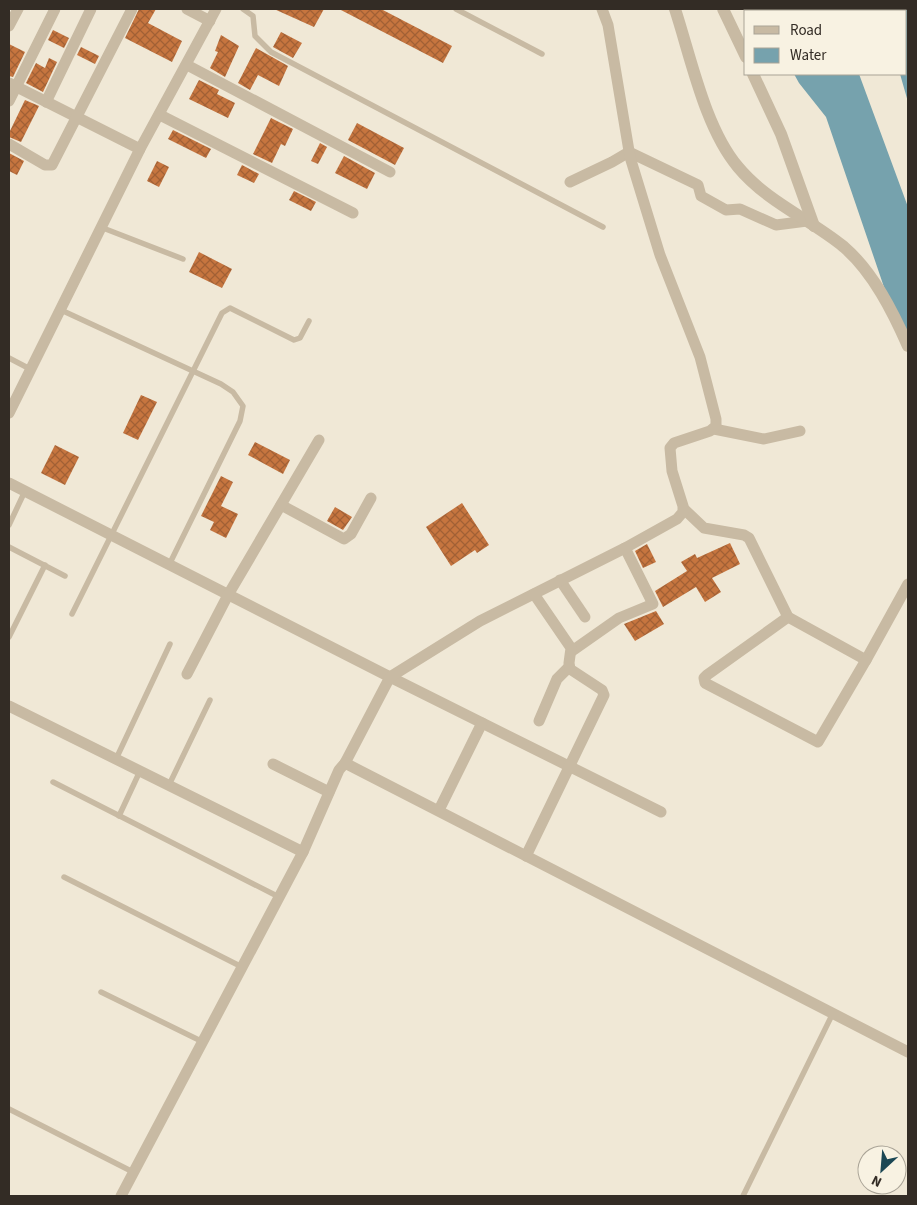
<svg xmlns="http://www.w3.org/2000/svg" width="917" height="1205" viewBox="0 0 917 1205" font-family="'Source Sans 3',sans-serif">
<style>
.water{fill:#76a2ad}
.building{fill:url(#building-cross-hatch)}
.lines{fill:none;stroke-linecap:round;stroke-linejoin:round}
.service{stroke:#c8baa3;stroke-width:5.5}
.minor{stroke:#c8baa3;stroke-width:11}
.tertiary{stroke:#c8baa3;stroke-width:12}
</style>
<defs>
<pattern id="building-cross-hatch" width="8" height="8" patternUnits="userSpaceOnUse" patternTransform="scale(1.25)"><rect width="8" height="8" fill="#c6753f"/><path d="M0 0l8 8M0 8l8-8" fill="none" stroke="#a16035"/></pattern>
</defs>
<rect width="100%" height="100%" fill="#f0e8d6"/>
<g class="water">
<path d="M879,9H908V102L900,74H906V11H880Z"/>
<path d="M794,74H859L908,207V334L885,290L826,117L799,83Z"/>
</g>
<g class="building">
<path d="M139,9H156L148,23L182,41L172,62L125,38Z"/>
<path d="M274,9H324L314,27Z"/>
<path d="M339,9H381L452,46L443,63Z"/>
<path d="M53,30L69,38L64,48L48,40Z"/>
<path d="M281,32L302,43L293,58L273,47Z"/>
<path d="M221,35L239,46L225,77L210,68L218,52L215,51Z"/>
<path d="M9,44L25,52L13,77L9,76Z"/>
<path d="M81,47L99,56L95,64L77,55Z"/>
<path d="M256,48L288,66L279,86L258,75L250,90L238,83Z"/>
<path d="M49,58L57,62L43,92L26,83L36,63L45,68Z"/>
<path d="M199,80L219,90L217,94L235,103L228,118L189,99Z"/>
<path d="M25,100L39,106L21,142L9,137V133Z"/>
<path d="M271,118L293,129L285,146L281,144L272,163L253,154Z"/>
<path d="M357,123L404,148L395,165L348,140Z"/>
<path d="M173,130L211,149L206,158L168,139Z"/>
<path d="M320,143L327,147L318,164L311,161Z"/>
<path d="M9,153L24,161L17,175L9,171Z"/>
<path d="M344,156L375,173L367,189L335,173Z"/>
<path d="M157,161L169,167L159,187L147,181Z"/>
<path d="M242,165L259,174L254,183L237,175Z"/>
<path d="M294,191L316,202L311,211L289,200Z"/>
<path d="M199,252L232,269L222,288L189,272Z"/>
<path d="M141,395L157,402L138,440L123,433Z"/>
<path d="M255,442L290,460L283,474L248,455Z"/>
<path d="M55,445L79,457L65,485L41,473Z"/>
<path d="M221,476L233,482L221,506L238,514L226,538L210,530L214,522L201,516Z"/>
<path d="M462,503L489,545L477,553L475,550L451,566L426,527Z"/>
<path d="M335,507L352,517L343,530L327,521Z"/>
<path d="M730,543L740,564L712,578L721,592L705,602L696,587L663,607L655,591L687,571L681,562L695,554L697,558Z"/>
<path d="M647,544L656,562L643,568L635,551Z"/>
<path d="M656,611L664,624L635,641L624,624Z"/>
</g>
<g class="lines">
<g class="service">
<path d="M243,9L253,16L255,36L271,52L603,227"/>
<path d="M456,9L542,54"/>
<path d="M103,228L183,259"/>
<path d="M61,310L221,384L233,392L243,406L240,421L169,565"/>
<path d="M9,358L30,369"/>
<path d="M9,525L25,491"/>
<path d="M9,547L65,576"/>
<path d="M72,614L222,313L230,308L294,340L300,338L309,321"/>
<path d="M9,637L45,565"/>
<path d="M116,759L170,644"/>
<path d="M53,782L279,897"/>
<path d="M169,785L210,700"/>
<path d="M119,816L140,771"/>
<path d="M64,877L242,967"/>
<path d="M101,992L203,1042"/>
<path d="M9,1109L133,1172"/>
<path d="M743,1196L833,1013"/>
</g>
<g class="minor">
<path d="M187,9L210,21"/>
<path d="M9,26L18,9"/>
<path d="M187,65L390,172"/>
<path d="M9,83L140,149"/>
<path d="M9,101L55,9"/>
<path d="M46,102L91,9"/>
<path d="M160,115L353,213"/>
<path d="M9,144L45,165H52L132,9"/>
<path d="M570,182L612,162L629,152L698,185L701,196L726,210L740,209L776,225L807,221"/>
<path d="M9,413L140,149L216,9"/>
<path d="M714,429L764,439L800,431"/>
<path d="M9,483L390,677L661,812"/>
<path d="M281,505L344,539L351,534L371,498"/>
<path d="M684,509L704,528L744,535L749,538L788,617L866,660L908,584"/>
<path d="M560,580L585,617"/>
<path d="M788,617L707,675L704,678L705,683L818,742L866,660"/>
<path d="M572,651L619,618L653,604L625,548"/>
<path d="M187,674L228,595L319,440"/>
<path d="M9,706L303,852"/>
<path d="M539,721L557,679L569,667"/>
<path d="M345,763L390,677L480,621L625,548L677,519L683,512V506L672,471L670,448L674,443L710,431L716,426V419L700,357L660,255L630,157L608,25L602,9"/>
<path d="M273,764L329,792"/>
<path d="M439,810L482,723"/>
<path d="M526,856L604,695L602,690L570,669L569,663L571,648L534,594"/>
<path d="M121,1196L303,852L339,770L345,763L908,1052"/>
</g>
<g class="tertiary">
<path d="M675,9C691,58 705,128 738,167C767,202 810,219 844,247C873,272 893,312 908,346"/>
<path d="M723,9L746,57"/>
<path d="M753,74L781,134L814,226"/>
</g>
</g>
<rect width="917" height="1205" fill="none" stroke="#332c25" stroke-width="20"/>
<rect x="744" y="10" width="162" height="65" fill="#f8f2e2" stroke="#a9a396"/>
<rect x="754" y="26" width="25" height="8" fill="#c8baa3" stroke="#a9a396"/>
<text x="790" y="35" font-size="15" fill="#332c25">Road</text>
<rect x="754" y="48" width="25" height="15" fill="#76a2ad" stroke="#a9a396"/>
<text x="790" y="60" font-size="15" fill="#332c25">Water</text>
<g transform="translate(882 1170) rotate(206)"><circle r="24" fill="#f8f2e2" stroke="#a9a396"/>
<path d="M0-4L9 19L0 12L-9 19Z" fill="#1b4754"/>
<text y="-8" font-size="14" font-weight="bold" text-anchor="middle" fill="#332c25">N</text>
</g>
</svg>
